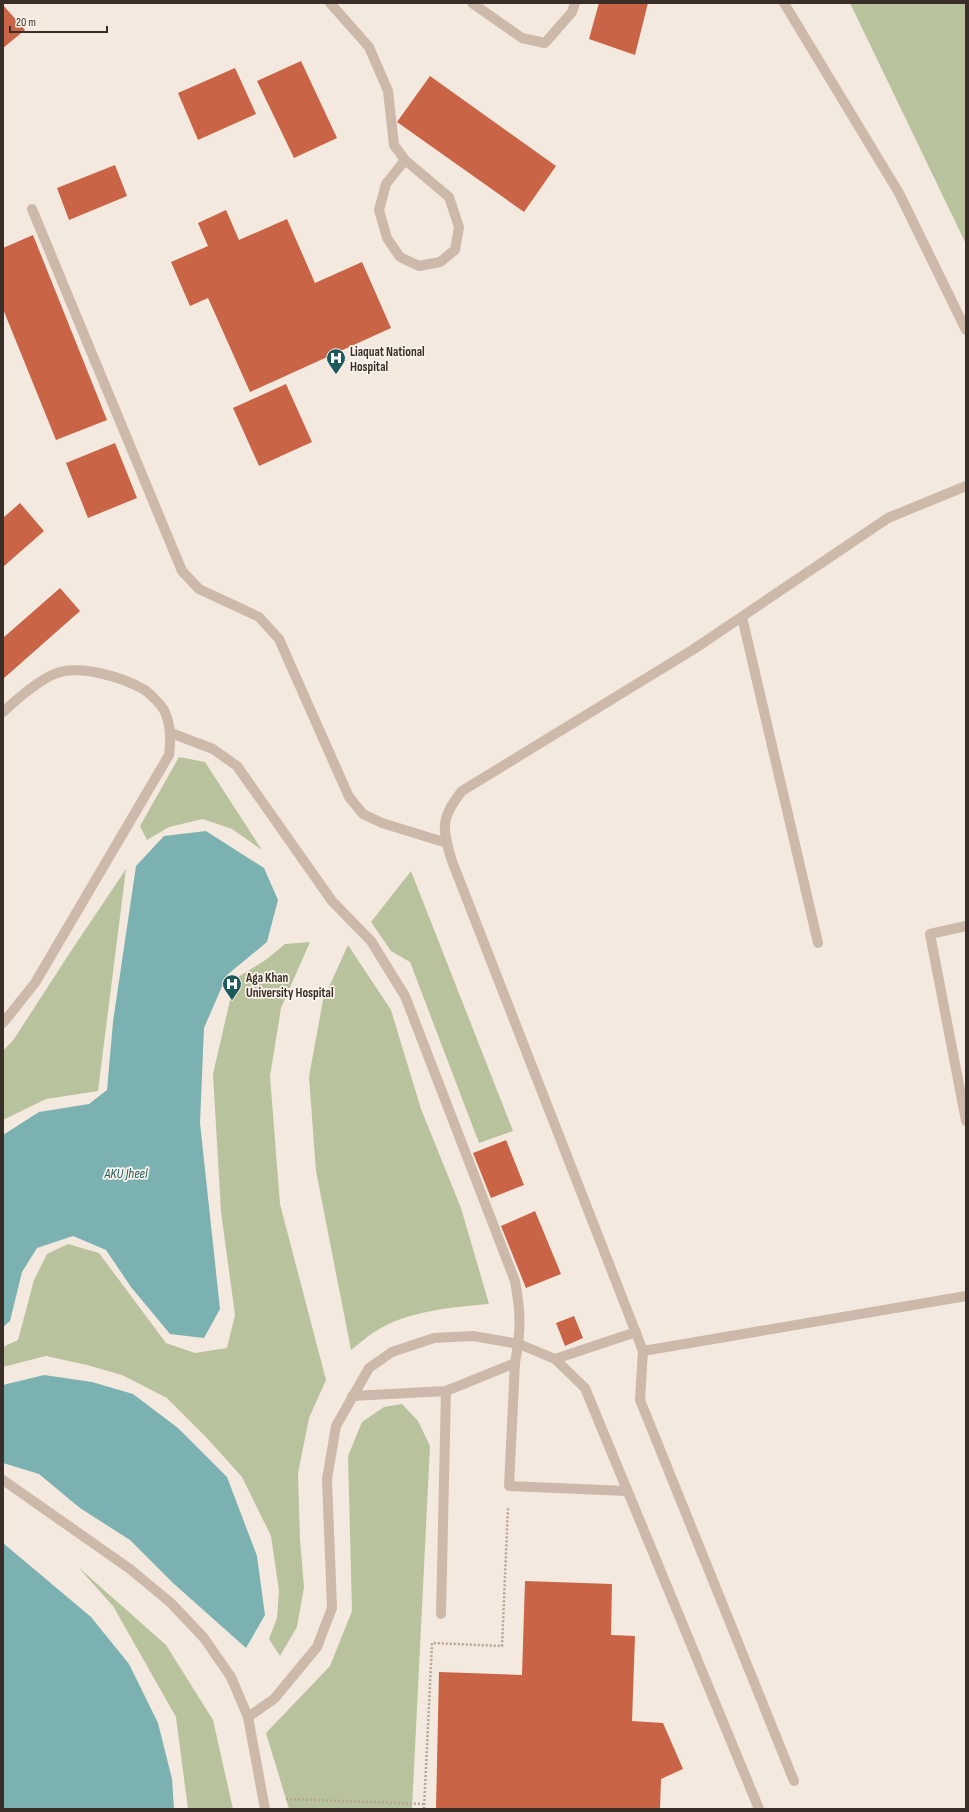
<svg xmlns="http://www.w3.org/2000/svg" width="969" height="1812" viewBox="0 0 969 1812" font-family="'Sofia Sans Condensed',sans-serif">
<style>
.green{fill:#b8c39e}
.water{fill:#7cb1b2}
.building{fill:#c96447}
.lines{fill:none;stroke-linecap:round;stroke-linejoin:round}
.path{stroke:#b8a394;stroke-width:2.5;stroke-dasharray:2 2;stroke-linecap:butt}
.service{stroke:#ccb9aa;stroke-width:10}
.minor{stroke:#ccb9aa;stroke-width:10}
.labels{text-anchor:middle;stroke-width:3.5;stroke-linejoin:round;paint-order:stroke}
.poi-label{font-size:13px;font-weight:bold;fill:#3a2e29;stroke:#fbf3eb;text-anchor:start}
.water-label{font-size:14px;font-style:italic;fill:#1d5a5d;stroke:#fbf3eb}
</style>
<rect width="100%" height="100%" fill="#f4e9de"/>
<g class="green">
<path d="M850,3H966V244Z"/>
<path d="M179,757L205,762L262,850L232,829L203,819L169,827L147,840L140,826Z"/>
<path d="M126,869L98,1091L46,1099L3,1120V1051L14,1039L71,951Z"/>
<path d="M411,871L513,1131L479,1143L410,962L391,951L371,922Z"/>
<path d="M310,942L281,1008L270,1076L280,1204L326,1380L309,1418L298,1473L300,1540L304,1587L297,1627L280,1656L269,1639L277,1618L279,1591L271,1536L242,1477L206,1437L167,1398L122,1375L87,1365L46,1356L3,1367V1347L18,1340L34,1280L47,1254L68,1244L99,1253L166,1343L195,1353L227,1348L235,1315L221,1212L213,1074L235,979L267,959L285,944Z"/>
<path d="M348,945L391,1010L421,1109L461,1208L489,1304C453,1307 407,1311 376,1331C367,1336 359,1344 351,1350L316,1171L309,1077L323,1000Z"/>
<path d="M402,1404L418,1421L430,1446L412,1809H289L266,1733L330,1666L352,1611L348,1456L362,1422L384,1407Z"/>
<path d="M78,1567L166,1645L213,1720L233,1809H188L176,1717L113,1606Z"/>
</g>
<g class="water">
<path d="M206,831L264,868L278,900L267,942L227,975L204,1028L200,1123L220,1309L204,1338L170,1334L131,1287L106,1250L73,1236L37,1248L22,1272L10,1321L3,1327V1135L39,1112L89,1104L107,1090L113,1022L136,866L164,836Z"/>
<path d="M44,1375L92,1382L133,1394L178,1428L227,1477L257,1556L265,1615L246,1648L173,1583L130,1540L80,1508L39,1474L3,1463V1385Z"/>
<path d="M3,1543L91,1617L129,1664L158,1723L172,1779L174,1809H3Z"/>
</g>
<g class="building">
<path d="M599,3H648L635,55L589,39Z"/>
<path d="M3,5L25,30L3,48Z"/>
<path d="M301,61L337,138L294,158L257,81Z"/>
<path d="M235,68L256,114L198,140L178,93Z"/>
<path d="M430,76L556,166L524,212L397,122Z"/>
<path d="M115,165L127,196L69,220L57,188Z"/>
<path d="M226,210L239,240L287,219L315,283L362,262L391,328L250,392L208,298L190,306L171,262L208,246L198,223Z"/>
<path d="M33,235L107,420L56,440L3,309V248Z"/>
<path d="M286,384L312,442L259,466L233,408Z"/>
<path d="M115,443L137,498L88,518L66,463Z"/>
<path d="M20,503L44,531L3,567V518Z"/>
<path d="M60,588L80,611L3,679V638Z"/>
<path d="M506,1140L524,1185L491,1198L473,1153Z"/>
<path d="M535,1211L561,1274L526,1288L501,1226Z"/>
<path d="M574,1316L583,1338L565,1346L556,1323Z"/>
<path d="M525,1581L612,1584L611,1635L635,1636L632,1721L663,1723L683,1769L661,1779L660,1809H436L439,1672L522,1675Z"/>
</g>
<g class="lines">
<g class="path">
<path d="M286,1799L425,1804"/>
<path d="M424,1809L432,1643L502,1646L508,1507"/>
</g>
<g class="service">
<path d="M330,3L369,47L388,91L394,145L405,160L449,197L459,227L455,250L440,262L419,266L400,257L387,238L379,210L386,184L405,160"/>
<path d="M32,209L182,571L199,589L259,617L279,639L349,797L363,814L382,823L447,843"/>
<path d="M742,617L818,943"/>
<path d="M3,712C17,699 40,679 57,673C81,665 122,677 143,689C149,692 160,704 164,710C171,725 171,739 169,755L35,983L3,1023"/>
<path d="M171,733L213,749L237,766L332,901L371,941L405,996L515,1281C521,1313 521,1331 515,1363L509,1486L627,1491"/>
<path d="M966,926L930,934L966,1121"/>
<path d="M643,1351L966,1296"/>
<path d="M555,1359L636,1332"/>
<path d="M352,1396L446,1391L515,1363"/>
<path d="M3,1480L130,1569L171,1603L204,1638L231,1677L248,1717L265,1809"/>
<path d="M441,1614L446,1391"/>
<path d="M248,1717L274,1699L317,1647L332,1608L327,1479L336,1426L369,1368L392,1352L434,1338L473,1336L519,1344L555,1359L585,1388L759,1809"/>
<path d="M794,1781L640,1400L643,1351L452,861C442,829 440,818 462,791L694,649L888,518L966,486"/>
</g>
<g class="minor">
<path d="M472,3L522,38L545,43L572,12L575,3"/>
<path d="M784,3L899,193L966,330"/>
</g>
</g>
<defs>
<symbol id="hospital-pin" viewBox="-11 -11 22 30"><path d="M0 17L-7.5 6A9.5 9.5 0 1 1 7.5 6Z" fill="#1d5a5d" stroke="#fbf3eb"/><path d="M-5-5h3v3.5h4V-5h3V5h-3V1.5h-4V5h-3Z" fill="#fff"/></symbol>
</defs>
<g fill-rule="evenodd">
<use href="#hospital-pin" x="325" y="347" width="22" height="30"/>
<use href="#hospital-pin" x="221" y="973" width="22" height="30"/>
</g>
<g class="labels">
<g class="poi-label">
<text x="350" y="356">Liaquat National<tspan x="350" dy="15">Hospital</tspan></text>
<text x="246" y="982">Aga Khan<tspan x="246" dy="15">University Hospital</tspan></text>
</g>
<g class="water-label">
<text x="126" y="1178">AKU Jheel</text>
</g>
</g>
<rect width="969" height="1812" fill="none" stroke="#3a2e29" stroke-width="8"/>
<path d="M10 26v6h97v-6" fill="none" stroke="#3a2e29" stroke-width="2"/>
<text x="16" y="26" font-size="12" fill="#3a2e29" stroke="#fbf3eb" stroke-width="3" paint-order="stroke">20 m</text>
</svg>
